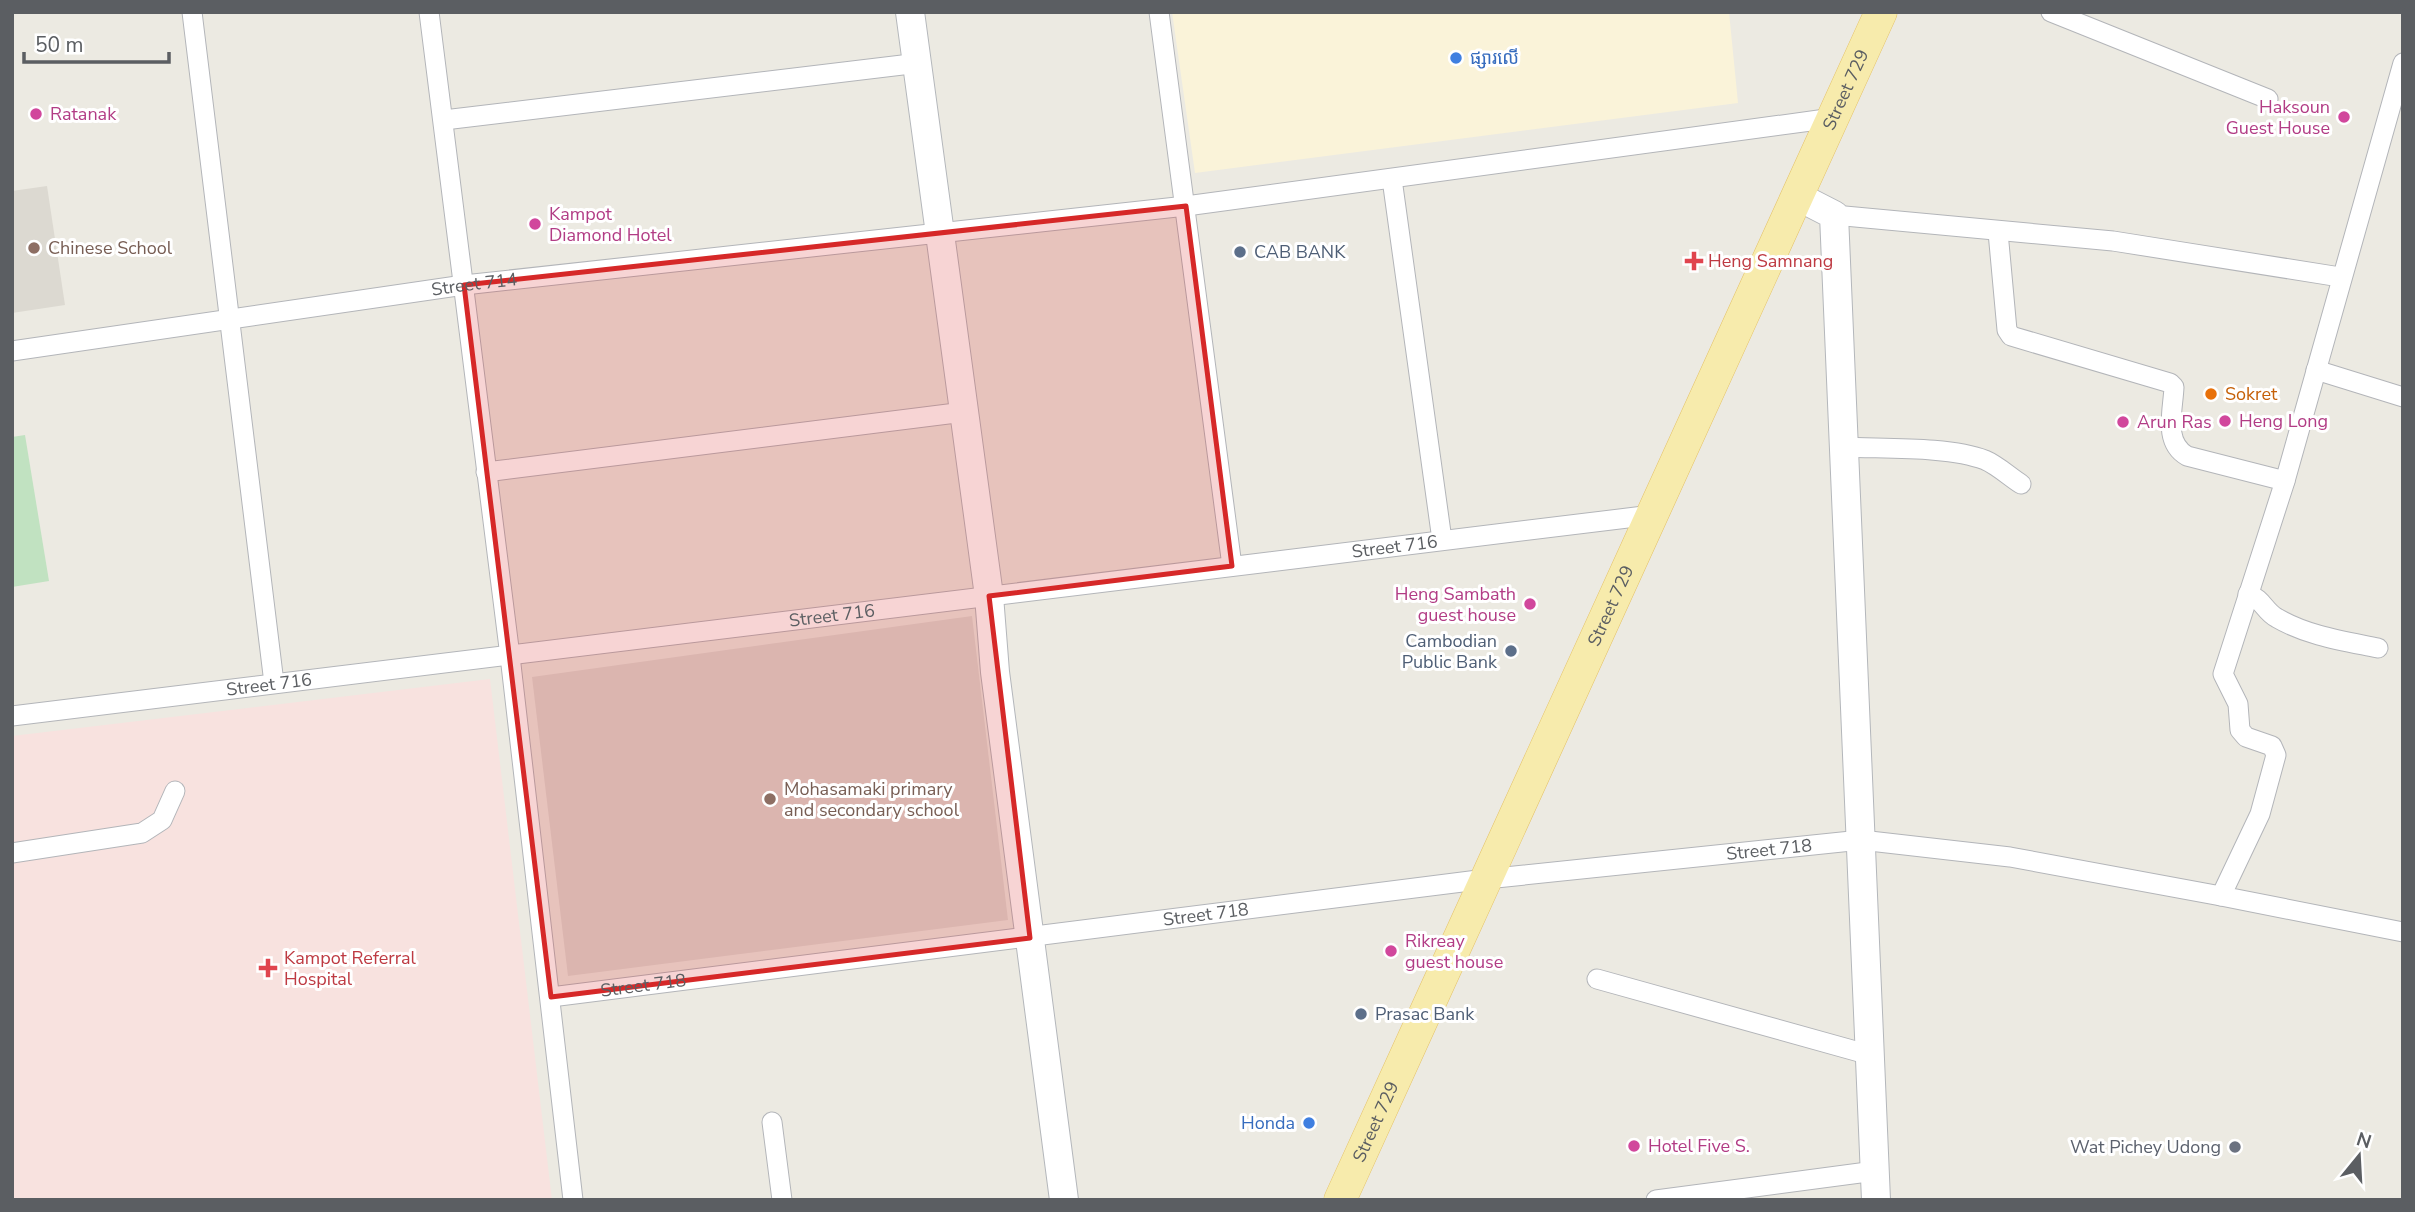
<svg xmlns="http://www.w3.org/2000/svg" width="2415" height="1212" viewBox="0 0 2415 1212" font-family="'Nunito Sans','Noto Sans Khmer',sans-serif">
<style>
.commercial{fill:#faf3d9}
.education{fill:#dcd9d1}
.medical{fill:#f8e2df}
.green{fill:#c1e2c1}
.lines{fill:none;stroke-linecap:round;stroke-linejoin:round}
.street-casing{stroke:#b3b5b9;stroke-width:21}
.secondary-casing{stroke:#b4b7bb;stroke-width:30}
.primary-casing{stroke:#e4c064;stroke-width:33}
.street{stroke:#fff;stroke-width:19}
.secondary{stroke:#fff;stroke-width:28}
.primary{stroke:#f7ebac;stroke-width:32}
.marked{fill:#d62828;fill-opacity:0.2;stroke:#d62828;stroke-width:5;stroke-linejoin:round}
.shop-dot{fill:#3f7fe0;stroke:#fff;stroke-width:2.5}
.hotel-dot{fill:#d1479c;stroke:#fff;stroke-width:2.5}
.education-dot{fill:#8d6e63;stroke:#fff;stroke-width:2.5}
.service-dot{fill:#5c6f8a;stroke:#fff;stroke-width:2.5}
.health-dot{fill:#e0444e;stroke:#fff;stroke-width:2.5}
.food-dot{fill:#e8710a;stroke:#fff;stroke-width:2.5}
.worship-dot{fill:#6b7280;stroke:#fff;stroke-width:2.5}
.labels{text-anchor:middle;stroke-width:6;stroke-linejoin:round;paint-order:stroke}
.shop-label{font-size:18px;fill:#366cbe;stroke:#fff;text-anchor:start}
.street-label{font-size:18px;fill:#5b5e62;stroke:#fff}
.hotel-label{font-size:18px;fill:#b23c85;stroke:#fff;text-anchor:start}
.education-label{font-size:18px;fill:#785e54;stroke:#fff;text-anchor:start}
.service-label{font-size:18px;fill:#4e5e75;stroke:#fff;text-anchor:start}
.health-label{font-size:18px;fill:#be3a42;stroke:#fff;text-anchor:start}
.food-label{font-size:18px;fill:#c56008;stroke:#fff;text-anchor:start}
.worship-label{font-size:18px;fill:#5b616d;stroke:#fff;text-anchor:end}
</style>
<rect width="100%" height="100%" fill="#eceae2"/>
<path class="commercial" d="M1172,12H1729L1738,103L1195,173Z"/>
<g class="education">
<path d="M47,186L65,305L12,313V191Z"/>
<path d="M972,616L1008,920L568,976L532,677Z"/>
</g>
<path class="medical" d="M490,679L552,1200H12V736Z"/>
<path class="green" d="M25,435L49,581L12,587V437Z"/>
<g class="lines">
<defs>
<g id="street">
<path d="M192,12L274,683"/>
<path d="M429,12L510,656L573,1200"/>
<path d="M1159,12L1232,566"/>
<path d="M2051,12L2268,99"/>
<path d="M2403,63L2285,481L2223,674L2238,704L2240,730L2246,737L2272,746L2276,755L2260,814L2221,896L2403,932"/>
<path d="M444,120L919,63"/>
<path d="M1392,179L1442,540"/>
<path d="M1834,215L2113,241L2340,277"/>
<path d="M1998,232L2007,330L2011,336L2170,383L2174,387C2173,411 2163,442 2187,456L2285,481"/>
<path id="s1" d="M12,351L464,285L1186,206L1833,118"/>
<path d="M2316,370L2403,397"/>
<path d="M1844,447C1883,449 1949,446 1985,460C1997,465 2010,477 2021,484"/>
<path d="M486,472L964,412"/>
<path d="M2248,594C2263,599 2264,611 2277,618C2308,636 2344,641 2378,648"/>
<path id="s2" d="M12,716L1652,515"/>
<path d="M12,853L142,833L162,820L175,791"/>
<path d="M1597,979L1870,1055"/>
<path id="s3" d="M551,997L1486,879L1861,840L2010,857L2221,896"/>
<path d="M772,1122L782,1200"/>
<path d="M1656,1200L1875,1171"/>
</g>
<g id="secondary">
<path d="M910,12L989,596L995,672L1064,1200"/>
<path d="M1797,196L1834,215L1876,1200"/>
</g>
<g id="primary">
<path id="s4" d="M1340,1200L1881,12"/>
</g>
</defs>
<use href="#street" class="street-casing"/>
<use href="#secondary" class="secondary-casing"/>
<use href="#primary" class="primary-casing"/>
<use href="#street" class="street"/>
<use href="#secondary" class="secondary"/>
<use href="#primary" class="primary"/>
</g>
<path class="marked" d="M1186,206L1232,566L989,596L1030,938L551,997L464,285Z"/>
<g class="shop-dot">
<circle cx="1456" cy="58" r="7"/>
<circle cx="1309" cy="1123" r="7"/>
</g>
<g class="hotel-dot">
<circle cx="36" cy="114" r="7"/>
<circle cx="2344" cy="117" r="7"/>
<circle cx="535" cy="224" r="7"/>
<circle cx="2225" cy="421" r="7"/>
<circle cx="2123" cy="422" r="7"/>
<circle cx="1530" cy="604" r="7"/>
<circle cx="1391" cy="951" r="7"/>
<circle cx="1634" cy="1146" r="7"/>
</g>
<g class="education-dot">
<circle cx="34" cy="248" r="7"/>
<circle cx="770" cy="799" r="7"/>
</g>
<g class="service-dot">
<circle cx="1240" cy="252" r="7"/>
<circle cx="1511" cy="651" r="7"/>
<circle cx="1361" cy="1014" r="7"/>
</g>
<g class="health-dot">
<path d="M1690.5 250.5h7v7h7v7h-7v7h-7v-7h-7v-7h7z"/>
<path d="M264.5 957.5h7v7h7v7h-7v7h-7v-7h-7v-7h7z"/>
</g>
<circle class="food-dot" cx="2211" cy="394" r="7"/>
<circle class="worship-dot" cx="2235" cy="1147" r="7"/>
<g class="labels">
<g class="shop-label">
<text x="1470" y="64">ផ្សារលើ</text>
<text x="1295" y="1129" text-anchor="end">Honda</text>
</g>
<g class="street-label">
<text dy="6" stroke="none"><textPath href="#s4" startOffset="1220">Street 729</textPath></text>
<text dy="6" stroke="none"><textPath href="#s1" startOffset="467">Street 714</textPath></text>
<text dy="6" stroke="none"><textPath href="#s2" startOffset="1393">Street 716</textPath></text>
<text dy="6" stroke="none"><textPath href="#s4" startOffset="653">Street 729</textPath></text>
<text dy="6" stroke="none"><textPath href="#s2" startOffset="826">Street 716</textPath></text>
<text dy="6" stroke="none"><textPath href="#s2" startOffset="259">Street 716</textPath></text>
<text dy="6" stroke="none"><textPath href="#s3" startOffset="1227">Street 718</textPath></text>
<text dy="6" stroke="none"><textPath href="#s3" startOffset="660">Street 718</textPath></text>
<text dy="6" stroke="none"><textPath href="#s3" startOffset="93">Street 718</textPath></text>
<text dy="6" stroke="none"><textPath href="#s4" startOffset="86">Street 729</textPath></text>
</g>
<g class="hotel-label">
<text x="2330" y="113" text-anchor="end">Haksoun<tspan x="2330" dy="21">Guest House</tspan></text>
<text x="50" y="120">Ratanak</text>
<text x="549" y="220">Kampot<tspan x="549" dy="21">Diamond Hotel</tspan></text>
<text x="2239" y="427">Heng Long</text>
<text x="2137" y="428">Arun Ras</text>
<text x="1516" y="600" text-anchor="end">Heng Sambath<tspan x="1516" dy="21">guest house</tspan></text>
<text x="1405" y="947">Rikreay<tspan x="1405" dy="21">guest house</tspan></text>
<text x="1648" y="1152">Hotel Five S.</text>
</g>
<g class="education-label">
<text x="48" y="254">Chinese School</text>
<text x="784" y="795">Mohasamaki primary<tspan x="784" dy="21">and secondary school</tspan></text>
</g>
<g class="service-label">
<text x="1254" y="258">CAB BANK</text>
<text x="1497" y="647" text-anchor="end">Cambodian<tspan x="1497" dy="21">Public Bank</tspan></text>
<text x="1375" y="1020">Prasac Bank</text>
</g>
<g class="health-label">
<text x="1708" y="267">Heng Samnang</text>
<text x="284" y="964">Kampot Referral<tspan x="284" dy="21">Hospital</tspan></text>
</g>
<g class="food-label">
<text x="2225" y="400">Sokret</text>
</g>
<g class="worship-label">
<text x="2221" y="1153">Wat Pichey Udong</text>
</g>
</g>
<rect width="2415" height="1212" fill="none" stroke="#5b5e62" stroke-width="28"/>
<g transform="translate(2359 1156) rotate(18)" stroke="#ffffff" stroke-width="5" paint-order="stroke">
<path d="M0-5L12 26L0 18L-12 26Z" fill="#5b5e62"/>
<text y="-10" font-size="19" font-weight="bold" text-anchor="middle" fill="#5b5e62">N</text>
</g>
<path d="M24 52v10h145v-10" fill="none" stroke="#5b5e62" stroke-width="3.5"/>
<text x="35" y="52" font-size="21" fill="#5b5e62" stroke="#ffffff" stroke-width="5" paint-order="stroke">50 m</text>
</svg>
